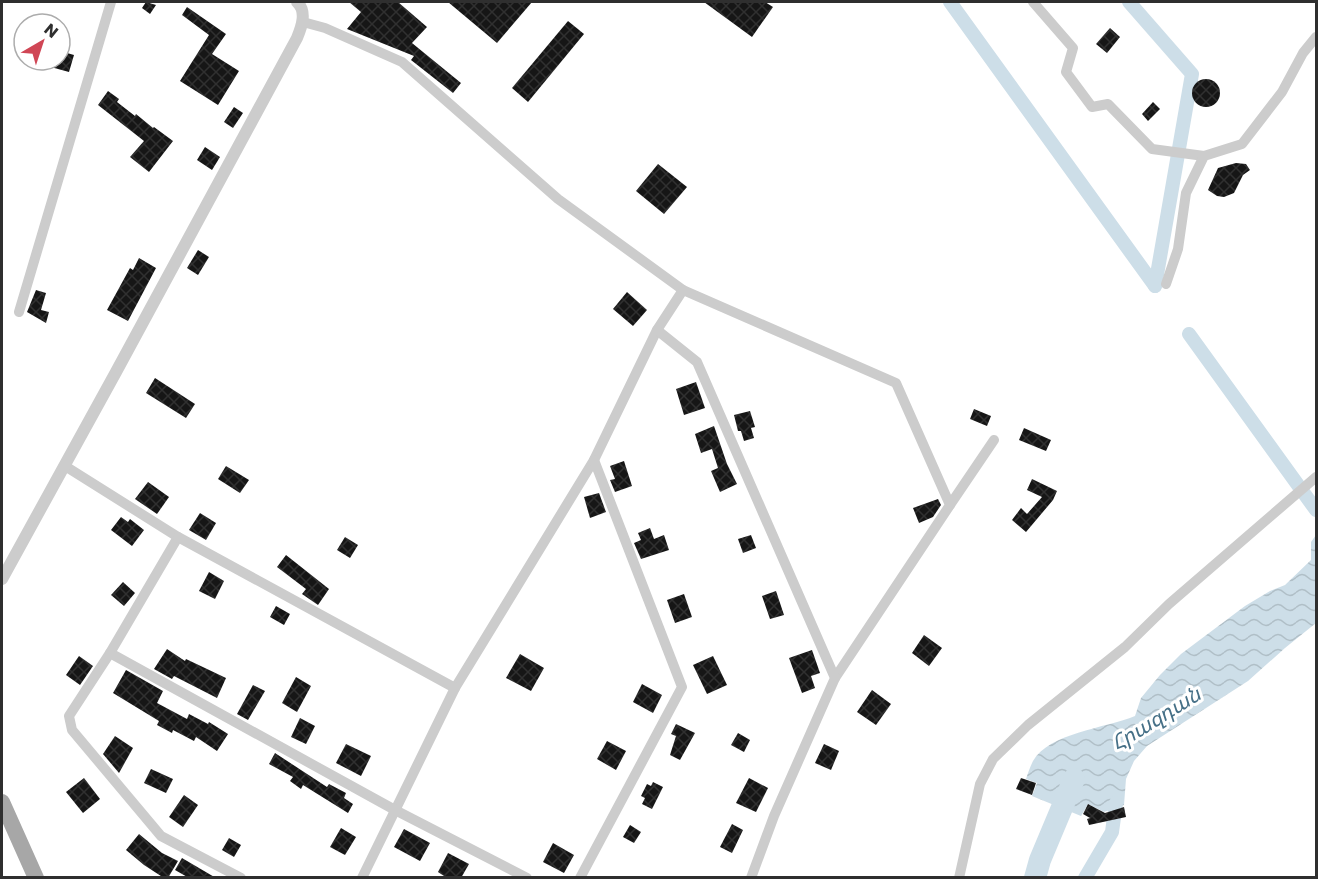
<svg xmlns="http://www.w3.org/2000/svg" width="1318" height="879" viewBox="0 0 1318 879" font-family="Poppins,'Noto Sans Armenian',sans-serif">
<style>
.water{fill:url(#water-waves)}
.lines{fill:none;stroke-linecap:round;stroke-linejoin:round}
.canal{stroke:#cddee8;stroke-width:14}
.river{stroke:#cddee8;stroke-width:22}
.building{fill:url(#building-cross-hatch)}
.minor{stroke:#ccc;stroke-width:10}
.tertiary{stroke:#ccc;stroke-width:12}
.primary{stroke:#a7a7a7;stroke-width:16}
.labels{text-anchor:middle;stroke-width:6;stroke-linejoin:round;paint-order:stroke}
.water-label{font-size:21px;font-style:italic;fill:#467087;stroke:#fff}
</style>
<defs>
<pattern id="water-waves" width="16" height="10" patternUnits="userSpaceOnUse" patternTransform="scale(1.5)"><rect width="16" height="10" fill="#cddee8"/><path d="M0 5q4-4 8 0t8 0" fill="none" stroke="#b0bfc7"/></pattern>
<pattern id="building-cross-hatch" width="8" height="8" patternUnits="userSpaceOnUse" patternTransform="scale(1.5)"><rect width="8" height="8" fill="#161616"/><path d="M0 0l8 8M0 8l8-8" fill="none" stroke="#303030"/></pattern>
</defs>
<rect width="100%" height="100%" fill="#fff"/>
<path class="water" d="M1316,535V623L1285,648L1248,681L1147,746L1134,761L1126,779L1124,805L1104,812L1088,804L1081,816L1032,796L1037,783L1026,779C1028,773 1030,767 1033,761C1049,733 1106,728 1135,716L1141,698L1160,675L1181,654L1245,606L1270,591L1285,585L1311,560V542Z"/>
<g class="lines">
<g class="canal">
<path d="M950,2L1155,286"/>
<path d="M1129,2L1192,74L1155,286"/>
<path d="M1189,334L1316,510"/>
<path d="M1085,878L1112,832L1116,803"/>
</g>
<path class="river" d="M1035,878L1040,860L1074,779"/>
</g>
<g class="building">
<path d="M146,2L156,5L150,14L142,8Z"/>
<path d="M349,2H398L427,27L412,43L461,83L453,93L411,60L414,56L347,29L361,12Z"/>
<path d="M448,2H532L497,43Z"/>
<path d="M704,2H765L773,7L752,37Z"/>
<path d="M187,7L226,34L212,54L239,71L218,105L180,81L209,35L182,15Z"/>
<path d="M568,21L584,34L528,102L512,88Z"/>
<path d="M1110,28L1120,37L1107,53L1096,44Z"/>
<path d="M60,51L74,55L69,72L36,63V60H60Z"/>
<circle cx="1206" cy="93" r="14"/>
<path d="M108,91L119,99L117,102L135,116L136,114L153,128L154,127L173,141L149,172L130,157L144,141L98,105Z"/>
<path d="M1153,102L1160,109L1148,121L1142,114Z"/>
<path d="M234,107L243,113L233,128L224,122Z"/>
<path d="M205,147L220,157L212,170L197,160Z"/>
<path d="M1236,163L1246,164L1250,170L1243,175L1234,193L1224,197L1217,196L1208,190L1218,168Z"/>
<path d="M658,164L687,187L664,214L636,191Z"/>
<path d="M198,250L209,257L198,275L187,268Z"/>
<path d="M139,258L156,268L128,321L107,310L130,268L133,270Z"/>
<path d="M36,290L46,293L41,310L49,312L46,323L27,312Z"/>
<path d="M627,292L647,310L633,326L613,309Z"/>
<path d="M155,378L195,404L186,418L146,393Z"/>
<path d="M696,382L705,408L684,415L676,389Z"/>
<path d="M974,409L991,416L987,426L970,419Z"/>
<path d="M750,411L755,427L751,428L754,438L744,441L741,431H738L734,415Z"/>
<path d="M714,426L727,464L737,484L720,492L711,471L718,468L712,449L701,453L695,434Z"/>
<path d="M1024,428L1051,440L1046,451L1019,440Z"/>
<path d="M624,461L632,486L615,492L610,480L615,479L610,466Z"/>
<path d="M226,466L249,480L240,493L218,479Z"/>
<path d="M1032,479L1057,491L1053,500L1026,532L1012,520L1021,508L1027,514L1042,497L1027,490Z"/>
<path d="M148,482L169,497L157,514L135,499Z"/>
<path d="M599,493L606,512L590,518L584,497Z"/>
<path d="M938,499L941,505L933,517L919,523L913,508Z"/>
<path d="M200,513L216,523L206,540L189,530Z"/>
<path d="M121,517L128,522L130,519L144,530L132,546L111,530Z"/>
<path d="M650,528L654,539L664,535L669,550L641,559L634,543L641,540L638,533Z"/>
<path d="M751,535L756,548L743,553L738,539Z"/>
<path d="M345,537L358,545L350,558L337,550Z"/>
<path d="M286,555L329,589L318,605L302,594L306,589L277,567Z"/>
<path d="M209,572L224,581L215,599L199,591Z"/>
<path d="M123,582L135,593L124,606L111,595Z"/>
<path d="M776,591L784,615L770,619L762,596Z"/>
<path d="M684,594L692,617L675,623L667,600Z"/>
<path d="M276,606L290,614L284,625L270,617Z"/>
<path d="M924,635L942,648L929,666L912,653Z"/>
<path d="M167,649L185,661L186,659L226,678L217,698L174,676L172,679L154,669Z"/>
<path d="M812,650L820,673L811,676L815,688L802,693L789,658Z"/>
<path d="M520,654L544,668L531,691L506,678Z"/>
<path d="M79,656L93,666L80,685L66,675Z"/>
<path d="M713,656L727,685L707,694L693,665Z"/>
<path d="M126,670L163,691L157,703L187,719L189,714L208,724L209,722L228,734L217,751L196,737L194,741L173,730L172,733L157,725L159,721L113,693Z"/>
<path d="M296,677L311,686L297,712L282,703Z"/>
<path d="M642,684L662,695L653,713L633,702Z"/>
<path d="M253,685L265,691L248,720L237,714Z"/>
<path d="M872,690L891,704L876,725L857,712Z"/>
<path d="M300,718L315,726L306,744L291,737Z"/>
<path d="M676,724L695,733L680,760L670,755L676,736L671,734Z"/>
<path d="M738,733L750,740L744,752L731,745Z"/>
<path d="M115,736L133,748L119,773L103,754Z"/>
<path d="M607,741L626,751L616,770L597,759Z"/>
<path d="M346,744L371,756L361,776L336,763Z"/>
<path d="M824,744L839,751L831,770L815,763Z"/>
<path d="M275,753L327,787L329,784L346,793L344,798L353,804L348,813L303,785L301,789L290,781L293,777L269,764Z"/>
<path d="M151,769L173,779L166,793L144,783Z"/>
<path d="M84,778L100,799L83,813L66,792Z"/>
<path d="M749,778L768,788L756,812L736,803Z"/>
<path d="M1021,778L1036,783L1032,795L1016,789Z"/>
<path d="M653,782L663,787L652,809L642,804L645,798L641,796L647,784L651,786Z"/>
<path d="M184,795L198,805L183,827L169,817Z"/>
<path d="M1088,804L1105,813L1124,807L1126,817L1089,825L1087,819L1090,818L1083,814Z"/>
<path d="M732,824L743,830L732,853L720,847Z"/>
<path d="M630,825L641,832L634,843L623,837Z"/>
<path d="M341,828L356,837L345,855L330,847Z"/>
<path d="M404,829L430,843L420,861L394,847Z"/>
<path d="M139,834L162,853L178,861L168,878H164L144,865L126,850Z"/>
<path d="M229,838L241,845L234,857L222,850Z"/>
<path d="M553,843L574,855L564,873L543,862Z"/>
<path d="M448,853L469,864L461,878H447L438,872Z"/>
<path d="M182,858L216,878H189L175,870Z"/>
</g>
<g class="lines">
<g class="minor">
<path d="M1033,2L1073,48L1066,72L1092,107L1108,104L1152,149L1204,156"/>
<path d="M303,22L325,28L402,62L558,199L683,290L657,330L594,460L455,688L362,878"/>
<path d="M1166,284L1178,249L1186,193L1204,156L1242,144L1282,92L1303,53L1316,37"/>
<path d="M683,290L896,383L950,505L835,678"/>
<path d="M19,312L111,2"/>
<path d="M657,330L697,362L835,678L774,816L751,878"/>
<path d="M65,466L178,537L110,653L395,810L527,878"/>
<path d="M950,505L994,440"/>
<path d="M178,537L455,688"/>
<path d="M110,653L69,716L72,730L161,836L241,878"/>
<path d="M580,878L682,687L594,460"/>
<path d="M959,878L980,784L993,759L1028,725L1125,647L1169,604L1316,477"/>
</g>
<path class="tertiary" d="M2,579L116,372L297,38C302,26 307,11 297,2"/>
<path class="primary" d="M2,802L36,878"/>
</g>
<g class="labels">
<g class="water-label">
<text transform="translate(1156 719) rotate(-32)" y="7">Հրազդան</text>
</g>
</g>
<rect width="1318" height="879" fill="none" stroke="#2f2f2f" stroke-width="6"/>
<g transform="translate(42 42) rotate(39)"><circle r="28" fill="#ffffff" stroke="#acacac" stroke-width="1.5"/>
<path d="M0-4.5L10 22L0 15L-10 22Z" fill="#d04655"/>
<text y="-9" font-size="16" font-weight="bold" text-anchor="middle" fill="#2f2f2f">N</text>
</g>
</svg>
